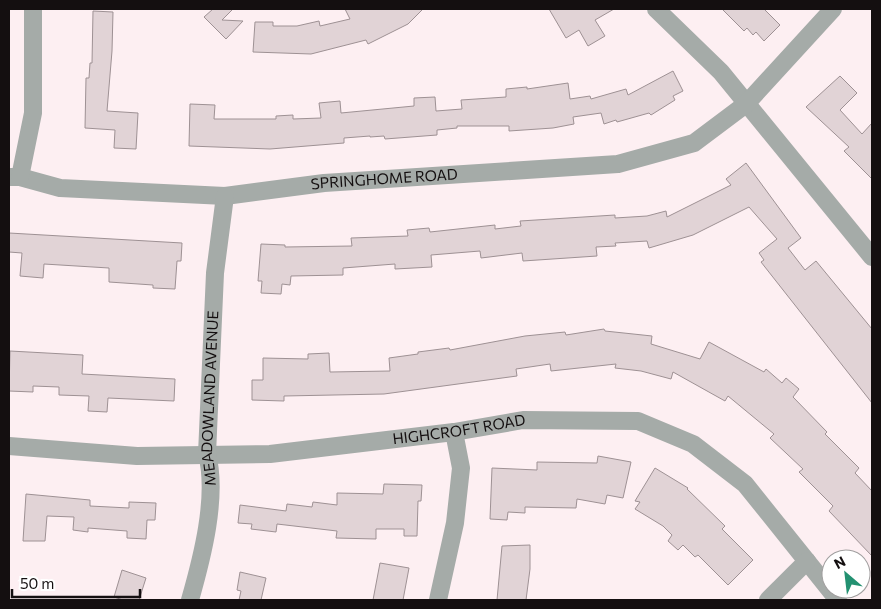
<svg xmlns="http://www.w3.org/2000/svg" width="881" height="609" viewBox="0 0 881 609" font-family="Commissioner,sans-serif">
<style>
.building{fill:#e1d3d6;stroke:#9e9194}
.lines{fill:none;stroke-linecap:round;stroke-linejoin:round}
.minor{stroke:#a5aba8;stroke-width:18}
.labels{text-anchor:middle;stroke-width:4;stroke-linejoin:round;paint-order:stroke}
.street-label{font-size:15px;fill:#140f10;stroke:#fff}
</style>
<rect width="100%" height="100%" fill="#fdeff2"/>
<g class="building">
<path d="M213,9H233L222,20L243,21L226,39L204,17Z"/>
<path d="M345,9H423L408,24L368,44L366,40L311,54L253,52L255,22H273V26H297L319,21L320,26L350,19Z"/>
<path d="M549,9H614L595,20L605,36L588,46L579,30L566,38Z"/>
<path d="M722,9H764L780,25L764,41L756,32L753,35L747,28L744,31Z"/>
<path d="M93,11L113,12L112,51L107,111L138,113L136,149L114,148L115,130L85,128L86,78H89L90,63H92Z"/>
<path d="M673,71L683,91L673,96L675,100L651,115L649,113L617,122L616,120L604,124L601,113L573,117L574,124L553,128L509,131V126H457V128L437,130V135L385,139L384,136L370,137V136L344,138V143L270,149L189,146L190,104L215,105L214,119H276V116L293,115V119L321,118L319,103L340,101L341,113L414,106V98L435,97L436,111L462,109L461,100L506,97V89L527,87V89L568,83L570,99L590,96L591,99L626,89L628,95Z"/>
<path d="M840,76L857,93L840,110L862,134L872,123V179L844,151L849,147L806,107Z"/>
<path d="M746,163L801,238L788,248L805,270L816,261L872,329V403L761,262L764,260L759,253L777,239L749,207L693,235L649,248L647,241L615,243L616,246L596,247L597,256L523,261L522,253L481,258L480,251L431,255L432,267L395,269V264L343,268V275L291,276L290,285L282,284L281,294L261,293L262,281H258L261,244L285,245V247L352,246L351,238L408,236L407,230L429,228L430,232L495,225V229L521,226L520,221L615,215V218L647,216L666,211L667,217L731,185L726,179Z"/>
<path d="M9,233L182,243L181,261H177L175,289L153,288V285L109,282V268L44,264L43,278L20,276L22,253L9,252Z"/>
<path d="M604,329L605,331L652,336L651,344L700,359L709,342L764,372L766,369L782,383L786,378L799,389L793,397L827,432L825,434L859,468L855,473L872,491V556L829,511L833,506L799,472L803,469L770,438L774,434L728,396L725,401L673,372L671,379L641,371L615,368L616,364L551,371L550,364L516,369L517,376L384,394L284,396V401L252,400V380H263V358L308,359V354L329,353L330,372L390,371L389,358L418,354V352L449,348L450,350L525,336L565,332L566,335Z"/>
<path d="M10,351L83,355L82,374L175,379L174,401L108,398L107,412L88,411L89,396L59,395V387L33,386V392L9,391Z"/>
<path d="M598,456L631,462L623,498L607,495L605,504L577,499L576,508L525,507V513L508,512L507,520L490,519L492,468L537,470V462L597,463Z"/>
<path d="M655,468L688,488L687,489L725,526L722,529L753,560L728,585L698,555L695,557L683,545L678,550L668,541L672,535L663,526L635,509L640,502L635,501Z"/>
<path d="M384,484L422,485L421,501H418L417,536H404V529H376V539L336,538L337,531L277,524L276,532L251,529L252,524L238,523L240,505L286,511L287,504L312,507L313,502L337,505V493L383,494Z"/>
<path d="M26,494L90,500V506L129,508V502L156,503L155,520H147L146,539L127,538V531L88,528V532L73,530L74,517L47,516L45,541H23Z"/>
<path d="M530,545V569L526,600H497L502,546Z"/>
<path d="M380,563L409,568L403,600H373Z"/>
<path d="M122,570L146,578L139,600H123L114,597Z"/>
<path d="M240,572L266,578L261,600H239L241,591L237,590Z"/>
</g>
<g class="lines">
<g class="minor">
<path d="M656,9L721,72L872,257"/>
<path id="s1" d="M9,177H20L60,188L225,196L324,183L618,164L694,143L746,104L833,9"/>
<path d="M20,177L33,113V9"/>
<path id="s2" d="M9,446L137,456L270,454L454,432L523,420L638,421L693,444L745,484L838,600"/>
<path id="s3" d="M190,600C202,558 218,497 207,454L215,273L225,196"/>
<path d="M438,600L455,523L461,468L454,432"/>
<path d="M768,600L807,561"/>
</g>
</g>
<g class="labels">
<g class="street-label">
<text dy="5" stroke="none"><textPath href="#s1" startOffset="378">SPRINGHOME ROAD</textPath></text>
<text dy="5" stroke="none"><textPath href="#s3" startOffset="204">MEADOWLAND AVENUE</textPath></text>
<text dy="5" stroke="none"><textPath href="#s2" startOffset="452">HIGHCROFT ROAD</textPath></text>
</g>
</g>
<rect width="881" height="609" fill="none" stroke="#140f10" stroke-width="20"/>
<g transform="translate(846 574) rotate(332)"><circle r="24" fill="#ffffff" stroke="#a19f9f"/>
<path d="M0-4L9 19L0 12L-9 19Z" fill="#239171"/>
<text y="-8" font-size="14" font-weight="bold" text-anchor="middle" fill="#140f10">N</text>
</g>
<path d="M12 589v8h128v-8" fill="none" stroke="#140f10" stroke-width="2.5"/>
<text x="20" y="589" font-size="15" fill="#140f10" stroke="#ffffff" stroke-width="4" paint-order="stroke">50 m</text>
</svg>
